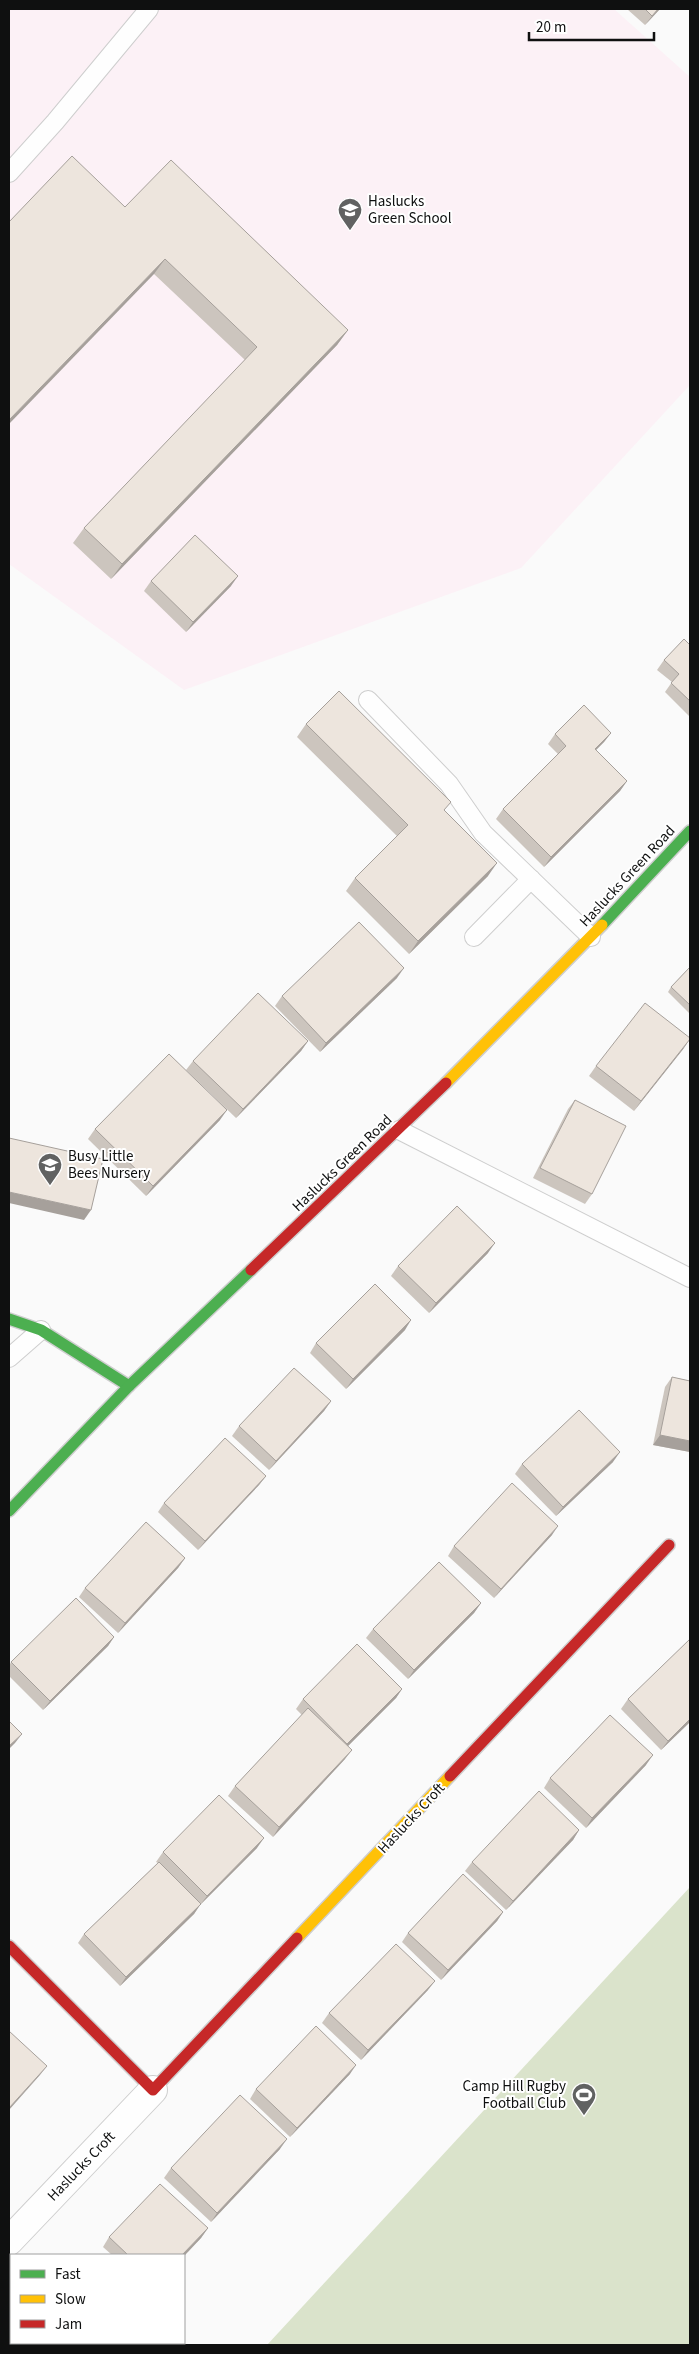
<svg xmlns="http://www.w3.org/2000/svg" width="699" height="2354" viewBox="0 0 699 2354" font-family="'Source Sans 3',sans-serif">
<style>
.education{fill:#fcf1f6}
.green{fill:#dae3cb}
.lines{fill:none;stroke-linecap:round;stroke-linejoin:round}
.lane-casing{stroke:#cecece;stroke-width:20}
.street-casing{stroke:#cecece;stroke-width:30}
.fast-casing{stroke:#cecece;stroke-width:14}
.slow-casing{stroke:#cecece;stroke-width:14}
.jam-casing{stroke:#cecece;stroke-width:14}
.lane{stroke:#fefefe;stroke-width:18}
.street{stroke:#fefefe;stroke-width:28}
.fast{stroke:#4caf50;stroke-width:11}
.slow{stroke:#ffc107;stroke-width:11}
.jam{stroke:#c62828;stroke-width:11}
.wall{fill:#ccc5be}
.shaded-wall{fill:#a6a09b}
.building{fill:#ede5dd;stroke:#a6a09b}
.labels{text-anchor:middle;stroke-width:4;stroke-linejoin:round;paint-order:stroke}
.poi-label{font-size:15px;fill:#0f1010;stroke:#fff;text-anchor:start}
.street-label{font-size:15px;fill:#0f1010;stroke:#fff}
</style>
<rect width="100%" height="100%" fill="#fafafa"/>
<path class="education" d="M9,9H614L690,77V385L521,568L184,690L9,564Z"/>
<path class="green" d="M690,1887V2345H267Z"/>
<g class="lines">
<defs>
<g id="lane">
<path d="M9,173L55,122L149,9"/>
<path d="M368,700L449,784L483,833L591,937"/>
<path d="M474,937L531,879"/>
<path d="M399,1130L690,1278"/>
<path d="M9,1358L41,1330"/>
</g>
<path id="street" d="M9,2241L153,2090"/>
<g id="fast">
<path d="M602,925L690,831"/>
<path d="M9,1319L41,1330L129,1386"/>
<path d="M9,1511L129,1386L251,1270"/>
</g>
<g id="slow">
<path d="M446,1083L602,925"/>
<path d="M297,1938L450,1776"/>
</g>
<g id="jam">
<path d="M251,1270L446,1083"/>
<path d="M450,1776L669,1545"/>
<path d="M9,1946L153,2090L297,1938"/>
</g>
</defs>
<use href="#lane" class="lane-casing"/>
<use href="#street" class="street-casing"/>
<use href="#fast" class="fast-casing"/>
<use href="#slow" class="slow-casing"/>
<use href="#jam" class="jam-casing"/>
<use href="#lane" class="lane"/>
<use href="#street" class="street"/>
<use href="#fast" class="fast"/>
<use href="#slow" class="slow"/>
<use href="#jam" class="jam"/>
</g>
<g class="wall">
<path d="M627,9H660L645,25Z"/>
<path d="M125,207L348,330L337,345L111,579L73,543L84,528L245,360L154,274Z"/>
<path d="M151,581L231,586L186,632L144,591Z"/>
<path d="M690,645V717L665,692L672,682L657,670L664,660Z"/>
<path d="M306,724L445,811L488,876L409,954L346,891L355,878L397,836L297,737Z"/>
<path d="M611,733L604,742L596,750L627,781L620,791L544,867L496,819L503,809L558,754L548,744L555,734Z"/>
<path d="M690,967V1014L668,992L671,987Z"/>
<path d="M397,978L320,1052L275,1006L282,996Z"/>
<path d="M308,1041L301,1051L236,1118L186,1070L193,1061Z"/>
<path d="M684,1048L634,1111L589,1076L596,1066Z"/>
<path d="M575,1100L592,1194L585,1204L533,1178L568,1109Z"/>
<path d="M220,1120L146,1196L88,1139L95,1129Z"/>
<path d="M488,1253L429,1313L391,1276L398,1266Z"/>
<path d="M405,1330L346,1389L310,1353L316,1343Z"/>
<path d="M672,1377L690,1381V1452L653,1445L665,1387Z"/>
<path d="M331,1401L324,1411L269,1470L232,1436L239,1426Z"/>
<path d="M613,1462L556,1516L515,1474L522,1464Z"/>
<path d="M266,1476L259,1485L198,1550L158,1512L164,1503Z"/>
<path d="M552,1535L494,1598L448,1556L454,1546Z"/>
<path d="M185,1558L178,1568L118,1633L79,1597L85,1588Z"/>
<path d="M481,1603L474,1613L408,1679L366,1638L373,1629Z"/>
<path d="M114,1637L108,1646L43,1710L9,1676V1666L11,1662Z"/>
<path d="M402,1689L396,1698L348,1746L345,1759L273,1837L228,1796L235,1786L302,1715L296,1709L303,1699Z"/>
<path d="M628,1699L690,1722L661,1750L621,1709Z"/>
<path d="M646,1765L586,1828L544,1788L550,1778Z"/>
<path d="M579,1830L573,1840L506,1910L465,1871L472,1862Z"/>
<path d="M257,1848L200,1905L194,1914L120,1986L78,1943L84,1934L158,1863L156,1862L163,1852Z"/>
<path d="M503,1912L497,1921L441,1980L402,1942L408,1933Z"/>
<path d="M428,1990L361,2060L322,2023L329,2013Z"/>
<path d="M350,2074L290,2137L250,2099L256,2089Z"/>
<path d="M280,2149L211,2222L164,2178L171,2168Z"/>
<path d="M208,2228L201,2238L184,2256L112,2255L103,2247L109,2237Z"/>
<path d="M45,2343H115L113,2345H47Z"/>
</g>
<g class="shaded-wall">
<path d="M658,9H660L645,25L652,16Z"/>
<path d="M165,259L154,274L9,424V420Z"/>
<path d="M348,330L337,345L111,579L122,564Z"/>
<path d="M238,576L231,586L186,632L193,622Z"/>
<path d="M611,733L604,742L588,758L595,749Z"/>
<path d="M627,781L620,791L544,867L551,857Z"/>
<path d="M497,863L488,876L409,954L418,941Z"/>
<path d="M404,968L397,978L320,1052L326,1043Z"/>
<path d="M690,1039L684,1048L634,1111L641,1101Z"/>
<path d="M308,1041L301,1051L236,1118L243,1109Z"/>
<path d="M227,1110L220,1120L146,1196L153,1186Z"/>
<path d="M9,1192L91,1210L84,1220L9,1203Z"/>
<path d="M495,1243L488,1253L429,1313L436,1303Z"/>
<path d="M411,1320L405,1330L346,1389L353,1379Z"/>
<path d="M331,1401L324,1411L269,1470L276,1461Z"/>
<path d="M660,1435L690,1441V1452L653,1445Z"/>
<path d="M620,1452L613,1462L556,1516L563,1507Z"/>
<path d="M266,1476L259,1485L198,1550L205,1541Z"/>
<path d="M558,1526L552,1535L494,1598L501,1589Z"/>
<path d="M185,1558L178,1568L118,1633L125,1623Z"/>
<path d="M481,1603L474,1613L408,1679L414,1670Z"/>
<path d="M114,1637L108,1646L43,1710L50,1701Z"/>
<path d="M402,1689L396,1698L341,1753L347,1744Z"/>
<path d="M690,1719V1722L661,1750L668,1741Z"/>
<path d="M22,1734L15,1743L9,1749V1746Z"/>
<path d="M352,1750L345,1759L273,1837L279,1827Z"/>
<path d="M653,1755L646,1765L586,1828L592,1818Z"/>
<path d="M579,1830L573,1840L506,1910L513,1901Z"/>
<path d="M264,1838L257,1848L200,1905L194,1914L120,1986L126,1977L200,1905L207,1896Z"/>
<path d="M503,1912L497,1921L441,1980L448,1970Z"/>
<path d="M435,1981L428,1990L361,2060L368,2050Z"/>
<path d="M356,2065L350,2074L290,2137L297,2128Z"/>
<path d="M47,2066L40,2075L9,2110V2108Z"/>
<path d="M287,2139L280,2149L211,2222L217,2213Z"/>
<path d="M208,2228L201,2238L184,2256L182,2255Z"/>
</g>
<g class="building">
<path d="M645,9H658L652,16Z"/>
<path d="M72,156L125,207L171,160L348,330L122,564L84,528L257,347L165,259L9,420V222Z"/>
<path d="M195,535L238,576L193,622L151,581Z"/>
<path d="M684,639L690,645V701L671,683L679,674L664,660Z"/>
<path d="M339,691L451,802L444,810L497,863L418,941L355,878L408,825L306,724Z"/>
<path d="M584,705L611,733L595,749L627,781L551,857L503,809L566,746L555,734Z"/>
<path d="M359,922L404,968L326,1043L282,996Z"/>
<path d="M690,967V1005L671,987Z"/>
<path d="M258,993L308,1041L243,1109L193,1061Z"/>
<path d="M645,1003L690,1038V1039L641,1101L596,1066Z"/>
<path d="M169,1054L227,1110L153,1186L95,1129Z"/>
<path d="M575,1100L626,1126L592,1194L540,1168Z"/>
<path d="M9,1138L103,1159L91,1210L9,1192Z"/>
<path d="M457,1206L495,1243L436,1303L398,1266Z"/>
<path d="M375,1284L411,1320L353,1379L316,1343Z"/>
<path d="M294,1368L331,1401L276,1461L239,1426Z"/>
<path d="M672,1377L690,1381V1441L660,1435Z"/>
<path d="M579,1410L620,1452L563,1507L522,1464Z"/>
<path d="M225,1438L266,1476L205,1541L164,1503Z"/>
<path d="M512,1483L558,1526L501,1589L454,1546Z"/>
<path d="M146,1522L185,1558L125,1623L85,1588Z"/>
<path d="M439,1562L481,1603L414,1670L373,1629Z"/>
<path d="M76,1598L114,1637L50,1701L11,1662Z"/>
<path d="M690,1639V1719L668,1741L628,1699Z"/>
<path d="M357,1644L402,1689L347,1744L303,1699Z"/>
<path d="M308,1708L352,1750L279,1827L235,1786Z"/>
<path d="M610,1715L653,1755L592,1818L550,1778Z"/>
<path d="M9,1721L22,1734L9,1746Z"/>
<path d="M539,1791L579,1830L513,1901L472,1862Z"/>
<path d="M219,1795L264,1838L207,1896L163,1852Z"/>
<path d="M159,1862L201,1904L126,1977L84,1934Z"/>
<path d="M463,1874L503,1912L448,1970L408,1933Z"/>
<path d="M396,1944L435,1981L368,2050L329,2013Z"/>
<path d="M316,2026L356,2065L297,2128L256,2089Z"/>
<path d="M9,2031L47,2066L9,2108Z"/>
<path d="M240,2095L287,2139L217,2213L171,2168Z"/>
<path d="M160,2184L208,2228L182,2255H128L109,2237Z"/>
<path d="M22,2343H34L37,2345H19Z"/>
<path d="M61,2343H113L111,2345H64Z"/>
</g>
<defs>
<symbol id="school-pin" viewBox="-11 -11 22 30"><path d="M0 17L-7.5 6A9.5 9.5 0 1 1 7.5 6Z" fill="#616262" stroke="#fff"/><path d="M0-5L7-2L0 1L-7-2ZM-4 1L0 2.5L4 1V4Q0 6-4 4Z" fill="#fff"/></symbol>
<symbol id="stadium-pin" viewBox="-11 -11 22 30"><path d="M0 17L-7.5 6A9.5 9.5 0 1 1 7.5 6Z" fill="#616262" stroke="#fff"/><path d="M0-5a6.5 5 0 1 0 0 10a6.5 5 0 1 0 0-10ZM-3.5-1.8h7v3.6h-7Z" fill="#fff"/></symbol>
</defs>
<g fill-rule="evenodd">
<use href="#school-pin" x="336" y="196" width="28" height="38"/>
<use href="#school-pin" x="36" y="1151" width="28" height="38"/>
<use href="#stadium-pin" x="570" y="2081" width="28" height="38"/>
</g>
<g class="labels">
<g class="poi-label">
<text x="368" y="206">Haslucks<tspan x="368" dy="17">Green School</tspan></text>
<text x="68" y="1161">Busy Little<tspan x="68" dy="17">Bees Nursery</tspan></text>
<text x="566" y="2091" text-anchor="end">Camp Hill Rugby<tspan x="566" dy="17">Football Club</tspan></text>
</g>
<g class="street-label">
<text transform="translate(627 876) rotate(-47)" y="5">Haslucks Green Road</text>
<text transform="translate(342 1163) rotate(-44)" y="5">Haslucks Green Road</text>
<text transform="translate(411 1818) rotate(-47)" y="5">Haslucks Croft</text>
<text transform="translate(81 2166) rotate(-46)" y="5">Haslucks Croft</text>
</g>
</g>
<rect width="699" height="2354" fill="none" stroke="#0f1010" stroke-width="20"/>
<rect x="10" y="2254" width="175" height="90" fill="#ffffff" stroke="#9f9f9f"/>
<rect x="20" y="2270" width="25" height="8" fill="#4caf50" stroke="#9f9f9f"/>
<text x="55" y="2279" font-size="15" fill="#0f1010">Fast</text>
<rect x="20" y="2295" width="25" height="8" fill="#ffc107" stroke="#9f9f9f"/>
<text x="55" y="2304" font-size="15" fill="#0f1010">Slow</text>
<rect x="20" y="2320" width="25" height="8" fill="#c62828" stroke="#9f9f9f"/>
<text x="55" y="2329" font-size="15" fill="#0f1010">Jam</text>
<path d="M529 32v8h125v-8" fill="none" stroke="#0f1010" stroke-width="2.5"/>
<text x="536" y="32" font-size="15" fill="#0f1010" stroke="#ffffff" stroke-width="4" paint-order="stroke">20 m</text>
</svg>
